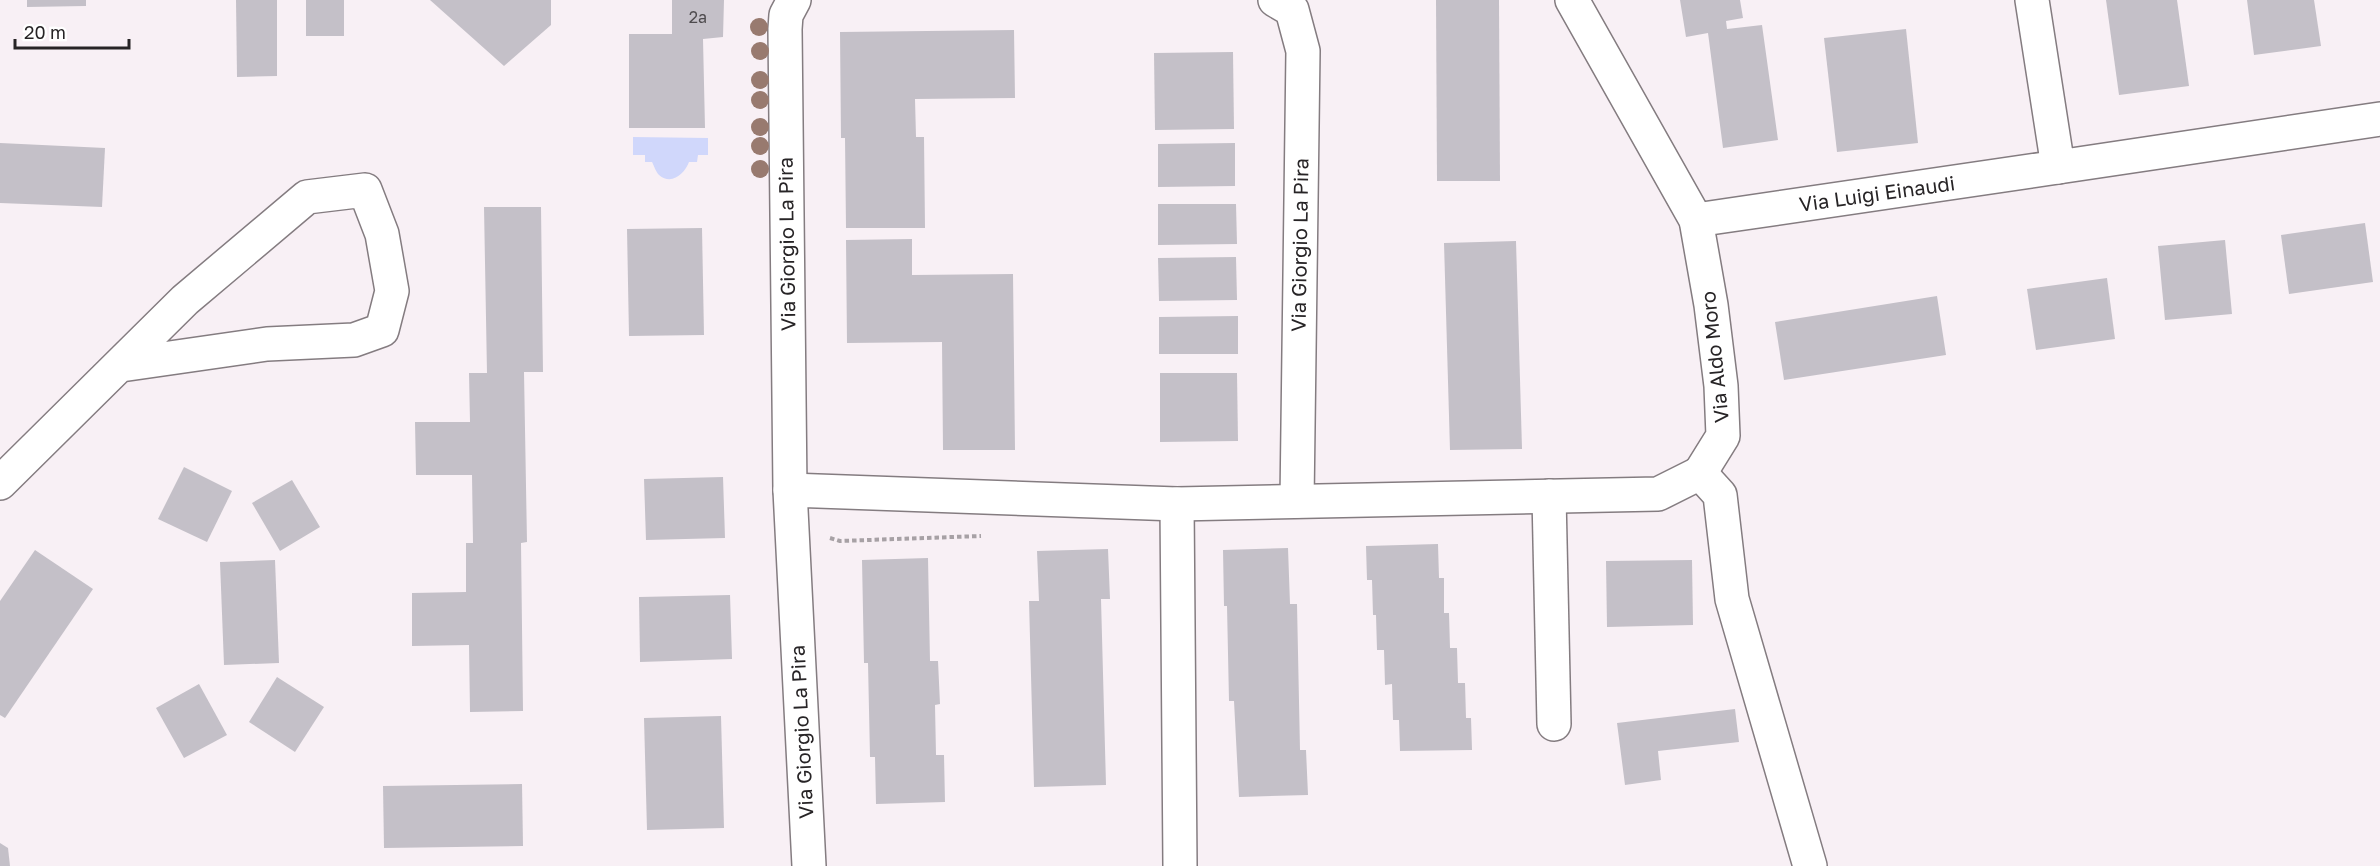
<svg xmlns="http://www.w3.org/2000/svg" width="2380" height="866" viewBox="0 0 2380 866" font-family="'Golos Text',sans-serif">
<style>
.water{fill:#d0d7fb}
.building{fill:#c4c0c8}
.lines{fill:none;stroke-linecap:round;stroke-linejoin:round}
.minor-casing{stroke:#847c80;stroke-width:36}
.path{stroke:#a7a1a5;stroke-width:4;stroke-dasharray:4.5 3;stroke-linecap:butt}
.minor{stroke:#fff;stroke-width:33}
.tree{fill:#987a6f}
.labels{text-anchor:middle;stroke-width:4.5;stroke-linejoin:round;paint-order:stroke}
.number-label{font-size:16px;fill:#4e4b4e}
.street-label{font-size:20px;fill:#272426;stroke:#fff}
</style>
<rect width="100%" height="100%" fill="#f8f0f5"/>
<path class="water" d="M633,137L708,138V155H698L697,162H689C685,173 672,186 659,175C656,172 654,166 652,162H645V155H633Z"/>
<g class="building">
<path d="M27,0H86V6L27,7Z"/>
<path d="M236,0H277V76L237,77Z"/>
<rect x="306" y="0" width="38" height="36"/>
<path d="M430,0H551V25L504,66Z"/>
<path d="M672,0H724L723,37L703,39L705,128H629V34H672Z"/>
<path d="M1436,0H1499L1500,181H1437Z"/>
<path d="M1680,0H1740L1743,18L1726,21L1727,29L1762,25L1778,140L1723,148L1708,33L1686,37Z"/>
<path d="M2106,0H2177L2189,86L2119,95Z"/>
<path d="M2247,0H2314L2321,46L2254,55Z"/>
<path d="M1906,29L1918,143L1837,152L1824,38Z"/>
<path d="M1014,30L1015,98L915,99L916,137H924L925,228H846L845,138H841L840,32Z"/>
<path d="M1233,52L1234,129L1155,130L1154,53Z"/>
<path d="M0,143L105,148L102,207L0,203Z"/>
<path d="M1235,143V186L1158,187V144Z"/>
<path d="M1158,204H1236L1237,244L1158,245Z"/>
<path d="M484,207H541L543,372H524L527,542L521,543L523,711L470,712L469,645L412,646V593L466,592V543H473L472,475H416L415,422H470L469,373H487Z"/>
<path d="M2365,223L2373,282L2289,294L2281,235Z"/>
<path d="M702,228L704,335L629,336L627,229Z"/>
<path d="M912,239V275L1013,274L1015,450H943L942,342L847,343L846,240Z"/>
<path d="M2225,240L2232,314L2165,320L2158,246Z"/>
<path d="M1516,241L1522,449L1450,450L1444,243Z"/>
<path d="M1236,257L1237,300L1159,301L1158,258Z"/>
<path d="M2107,278L2115,339L2036,350L2027,289Z"/>
<path d="M1937,296L1946,355L1784,380L1775,322Z"/>
<path d="M1238,316V354H1159V317Z"/>
<path d="M1160,373H1237L1238,441L1160,442Z"/>
<path d="M184,467L232,491L207,542L158,519Z"/>
<path d="M723,477L725,538L646,540L644,479Z"/>
<path d="M292,480L320,527L280,551L252,503Z"/>
<path d="M1438,544L1439,578H1444V613H1449L1450,648H1457L1458,683H1465L1466,718H1471L1472,750L1400,751L1399,720H1393L1392,684L1385,685L1384,650H1377L1376,615H1373L1372,580H1367L1366,546Z"/>
<path d="M1288,548L1290,604H1297L1300,750H1306L1308,795L1239,797L1234,701H1229L1227,606H1224L1223,550Z"/>
<path d="M1108,549L1110,599H1101L1106,785L1034,787L1029,601H1039L1037,551Z"/>
<path d="M35,550L93,589L5,718L0,715V601Z"/>
<path d="M928,558L930,661H938L940,704L935,705L936,755H944L945,802L876,804L875,757H870L868,663H864L862,560Z"/>
<path d="M275,560L279,663L224,665L220,562Z"/>
<path d="M1692,560L1693,625L1607,627L1606,561Z"/>
<path d="M730,595L732,659L640,662L639,597Z"/>
<path d="M277,677L324,707L295,752L249,722Z"/>
<path d="M199,684L227,735L184,758L156,708Z"/>
<path d="M1735,709L1739,742L1658,751L1661,780L1625,785L1617,723Z"/>
<path d="M721,716L724,828L647,830L644,718Z"/>
<path d="M522,784L523,846L384,848L383,786Z"/>
<path d="M0,843L8,848L10,866H0Z"/>
</g>
<g class="lines">
<defs>
<g id="minor">
<path d="M1275,0L1292,10L1303,51L1297,501"/>
<path d="M1572,0L1696,220L1711,305L1721,386L1723,436L1700,473"/>
<path d="M2032,0L2058,167L2380,119"/>
<path d="M1696,220L2058,167"/>
<path d="M1700,473L1720,495L1732,599L1810,866"/>
<path d="M0,483L185,300L307,197L365,190L382,234L392,291L382,330L354,340L267,344L121,365"/>
<path d="M790,490L785,29L786,15L794,0"/>
<path d="M1549,496L1554,724"/>
<path d="M1177,504L1180,866"/>
<path d="M809,866L790,490L1177,504L1658,494L1700,473"/>
</g>
</defs>
<use href="#minor" class="minor-casing"/>
<path class="path" d="M830,538L840,541L981,536"/>
<use href="#minor" class="minor"/>
</g>
<g class="tree">
<circle cx="759" cy="27" r="9"/>
<circle cx="760" cy="51" r="9"/>
<circle cx="760" cy="80" r="9"/>
<circle cx="760" cy="100" r="9"/>
<circle cx="760" cy="127" r="9"/>
<circle cx="760" cy="146" r="9"/>
<circle cx="760" cy="169" r="9"/>
</g>
<g class="labels">
<g class="number-label">
<text x="698" y="23">2a</text>
</g>
<g class="street-label">
<text transform="translate(1877 194) rotate(-8)" y="7">Via Luigi Einaudi</text>
<text transform="translate(787 244) rotate(-91)" y="7">Via Giorgio La Pira</text>
<text transform="translate(1300 245) rotate(-89)" y="7">Via Giorgio La Pira</text>
<text transform="translate(1715 357) rotate(-96)" y="7">Via Aldo Moro</text>
<text transform="translate(802 732) rotate(-93)" y="7">Via Giorgio La Pira</text>
</g>
</g>
<path d="M15 39v9h114v-9" fill="none" stroke="#272426" stroke-width="3"/>
<text x="24" y="39" font-size="18" fill="#272426" stroke="#ffffff" stroke-width="4.5" paint-order="stroke">20 m</text>
</svg>
